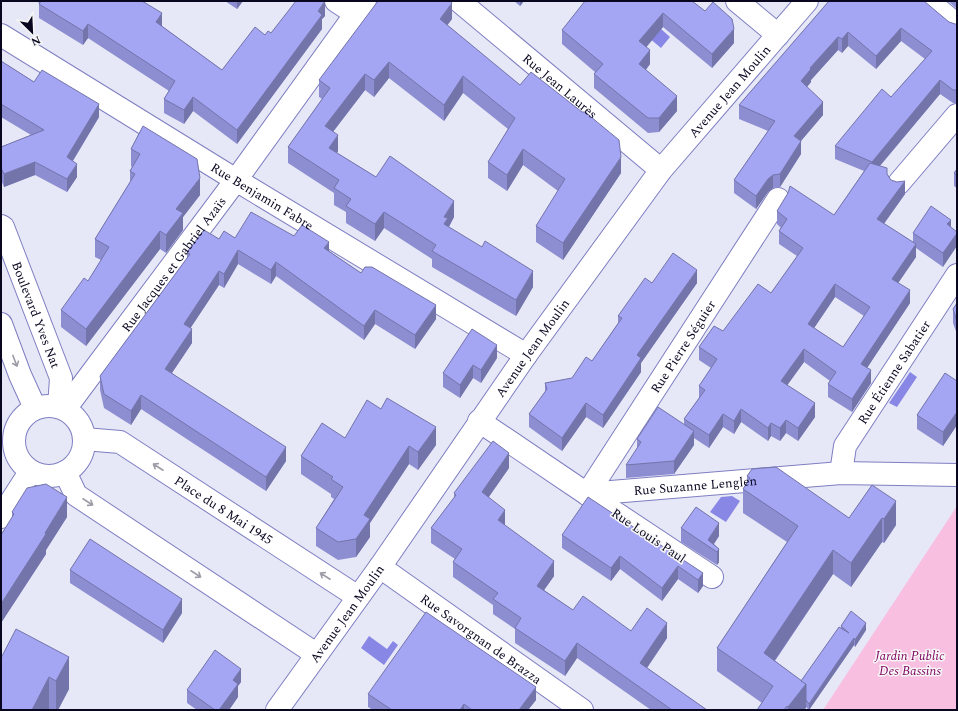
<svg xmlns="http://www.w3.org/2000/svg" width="958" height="711" viewBox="0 0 958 711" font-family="Spectral,serif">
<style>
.green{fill:#f9bfe1}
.water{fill:#8887e6}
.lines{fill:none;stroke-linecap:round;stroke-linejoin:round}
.minor-casing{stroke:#7e7ec2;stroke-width:24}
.tertiary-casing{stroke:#7e7ec2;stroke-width:24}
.minor{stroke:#fff;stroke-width:22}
.tertiary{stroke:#fff;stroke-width:22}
.wall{fill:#8d8ed1;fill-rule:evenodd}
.shaded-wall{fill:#7374aa}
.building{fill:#a4a5f3;stroke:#7374aa;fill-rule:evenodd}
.oneway{stroke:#9d9ca6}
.labels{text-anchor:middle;stroke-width:3;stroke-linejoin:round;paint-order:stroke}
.street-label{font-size:13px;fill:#090720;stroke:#f7f7f7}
.park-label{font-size:13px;font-style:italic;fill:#7d005e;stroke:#f7f7f7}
</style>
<rect width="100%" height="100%" fill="#e7e8f7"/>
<path class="green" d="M957,506V710H823Z"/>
<g class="water">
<path d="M651,20L670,37L661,48L642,32Z"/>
<path d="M910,372L917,377L897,407L889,403Z"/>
<path d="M732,496L740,501L726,522L710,512L721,497Z"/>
<path d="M369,636L387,649L393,641L398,645L384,665L361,648Z"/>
</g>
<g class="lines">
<defs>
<g id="minor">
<path d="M336,1L356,14"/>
<path id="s1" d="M459,1L661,170"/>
<path d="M737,1L778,35"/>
<path d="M928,1L957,25"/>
<path id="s2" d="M1,35L236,180L526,355"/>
<path d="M899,183L957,115"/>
<path id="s3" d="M1,226L3,227L61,378L59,407"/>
<path d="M1,324L20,375L35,408"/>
<circle cx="49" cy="441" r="35"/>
<path id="s4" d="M65,409L236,180L365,1"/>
<path id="s5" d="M479,421L587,494L841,473L957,475"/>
<path id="s6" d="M84,439L120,442L358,597"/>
<path d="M65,472L76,495L316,654"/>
<path id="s7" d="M841,473L845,446L957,275"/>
<path d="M1,517L30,472"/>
<path id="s8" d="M380,567L582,710"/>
<path id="s9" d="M712,577L587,494L778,199"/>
</g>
<g id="tertiary">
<path id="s10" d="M277,710L380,567L526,355L661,170L807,1"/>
</g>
</defs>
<use href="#minor" class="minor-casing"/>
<use href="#tertiary" class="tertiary-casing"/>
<use href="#minor" class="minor"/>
<use href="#tertiary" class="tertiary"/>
</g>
<g class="wall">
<path d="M37,1H145V3L162,26L222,70L265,35L325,16L322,19V29L237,144L193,111L184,124L164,113V99L169,91L88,38L83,45L39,18V3Z"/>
<path d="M225,1H243L237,9Z"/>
<path d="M514,1H524L520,6Z"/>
<path d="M692,1L734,43L712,68L663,27L646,47L650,64L646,70L677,111L659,132L648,133L594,88V74L595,72L562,44V30Z"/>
<path d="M829,1L949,22L955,24H957V103H953L940,94L880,166L891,180L905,194L884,224L913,242V233L951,220L943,267L916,248V257L898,283L910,303L867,368L871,383L852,412L828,397V384L830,381L804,362L787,385L815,417L798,441L786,433L780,441L771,436L768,441L741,422L734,434L723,427L709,448L694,438V445L674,474L626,478V465L637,449V439L684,425V419L699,398V386L711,368L699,360V347L723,331L771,293L797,256L779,244V231L781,228L777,224V211L834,215L864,171L835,159V146L891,97L925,59L901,41L876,69L848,46L842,53L838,50L811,80V82L807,87L823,115L801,141V154L780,187L773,188L768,192L756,209L734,193V180L768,131L739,119V105ZM835,297L864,316L843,347L814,328Z"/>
<path d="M948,1H957V9Z"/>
<path d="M452,19L447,25L621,173L563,260L536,242V226L558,191L523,165L507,191L488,178V162L508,129L463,93L444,121L389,78L374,97L365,90L333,132L338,151L337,153L376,177L454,217L449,227L533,287L516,316L432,267V259L384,228L375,241L346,223V212L334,205V193L288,163V147L322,99L319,97V80Z"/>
<path d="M1,61L34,82L99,117L73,161L77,177L67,192L35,175L4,187L1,180V147L31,135L1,117Z"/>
<path d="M143,126L200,195L183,217V230L166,253L160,249L86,346L61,327V310L88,281L101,260L95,257V239L130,182V171L132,167L131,166V149Z"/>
<path d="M957,169V188L954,186V173Z"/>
<path d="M294,236L329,251L361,273L436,319L415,349L375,324L364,340L276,276L271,284L238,264L224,288L219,285L190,328L192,343L172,373L286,461L266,491L141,409L131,425L104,408L100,390V376L187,258V252L219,239Z"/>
<path d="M652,283H697L641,363V372L603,428L586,417L562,451L529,427V414L545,392V383L572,378L592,361L618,323V316Z"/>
<path d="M957,303V334L953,323V309Z"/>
<path d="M497,358L481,383L473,378L460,398L443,387V373Z"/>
<path d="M957,381V425L943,446L917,429V415Z"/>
<path d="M381,409L436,445L418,470L409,464L370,523V537L356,557L338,560L316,546V528L334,499L331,497V494L301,474V456L345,438Z"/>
<path d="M509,468L488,497L505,525L554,576L544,590L573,610L631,631L667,638L647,668L707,710H651L577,658L565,676L515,643V629L493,614V605L453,577V562L455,559L431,543V528L454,498V493Z"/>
<path d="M747,476L849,518L872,485L896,525L884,543L882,542L851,587L833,574L775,661L801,681L841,629V626L866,630L855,647L854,645L809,710L806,707L804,710H757L762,703L717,671V648L787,542L743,513V489L747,483Z"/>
<path d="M12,512L67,517L46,550V554L1,623V535L12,518Z"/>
<path d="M681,528L719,536L714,544L719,549V562L717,565L681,542Z"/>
<path d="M562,535L703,573V586L698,593L678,579L662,601L620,569L611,581L562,548Z"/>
<path d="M70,570L182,613L163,643L70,583Z"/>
<path d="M69,657V689L58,710H51L49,709V710H1Z"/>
<path d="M241,682L238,686V697L229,710H197L187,703V690Z"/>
<path d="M368,694L536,700L528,710H373L368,707Z"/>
</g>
<g class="shaded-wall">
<path d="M237,1H243L237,9Z"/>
<path d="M325,1V16L322,19V29L237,144V130Z"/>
<path d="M520,1H524L520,6Z"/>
<path d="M452,3V19L440,35V19Z"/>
<path d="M162,13V27L156,22Z"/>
<path d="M663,13V27L639,56V41Z"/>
<path d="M88,24V38L83,45V31Z"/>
<path d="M901,28V41L876,69V56Z"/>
<path d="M734,29V43L712,68V54Z"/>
<path d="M848,32V46L842,53V39Z"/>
<path d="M838,37V50L811,80V82L801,94V81L810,68Z"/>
<path d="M650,50V64L639,78V64Z"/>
<path d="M389,62V78L374,97V80Z"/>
<path d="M365,74V90L325,142V126Z"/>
<path d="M463,76V93L444,121V105Z"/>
<path d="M940,80V94L872,175V162Z"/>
<path d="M677,96V111L659,132V118Z"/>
<path d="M193,97V111L184,124V110Z"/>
<path d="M823,102V115L794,149V136Z"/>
<path d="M99,104V117L67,170V157Z"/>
<path d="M338,135V151L329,165V148Z"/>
<path d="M801,141V154L780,187V174Z"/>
<path d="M523,149V165L507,191V175Z"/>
<path d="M621,157V173L563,260V243Z"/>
<path d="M35,162V175L4,187V174Z"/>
<path d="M77,164V177L67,192V179Z"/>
<path d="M773,175V188L768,192L756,209V196L768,179Z"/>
<path d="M200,178V195L183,217V230L166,253V235L176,209Z"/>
<path d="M905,181V194L877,233V219Z"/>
<path d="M454,201V217L448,228L444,240V217Z"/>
<path d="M384,212V228L375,241V224Z"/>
<path d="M951,220V233L947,224Z"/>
<path d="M160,231V249L86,346V329Z"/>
<path d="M957,233V246L943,267V253Z"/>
<path d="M329,242V256L324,248Z"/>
<path d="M916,244V257L892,292V279Z"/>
<path d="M238,250V264L224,288V274Z"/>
<path d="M276,262V276L271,284V270Z"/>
<path d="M697,270V283L641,363V372L603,428V415L637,355Z"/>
<path d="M219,271V285L184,338V324Z"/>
<path d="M533,271V287L516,316V300Z"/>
<path d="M835,284V297L808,337V324Z"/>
<path d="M910,290V303L861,377V364Z"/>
<path d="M436,305V319L415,349V335Z"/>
<path d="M375,310V324L364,340V326Z"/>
<path d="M192,329V343L165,383V369Z"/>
<path d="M497,345V358L481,383V370Z"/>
<path d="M804,349V362L781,394V381Z"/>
<path d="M473,365V378L460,398V385Z"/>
<path d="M871,370V383L852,412V399Z"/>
<path d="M141,395V409L131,425V411Z"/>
<path d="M586,403V417L562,451V438Z"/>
<path d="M815,403V417L798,441V428Z"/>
<path d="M741,409V422L734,434V421Z"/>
<path d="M957,412V425L943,446V432Z"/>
<path d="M723,414V427L709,448V435Z"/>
<path d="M786,420V433L780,441V428Z"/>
<path d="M771,423V436L768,441V428Z"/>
<path d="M436,427V445L418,470V452Z"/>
<path d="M694,431V445L674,474V461Z"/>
<path d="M409,446V464L370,523V537L356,557V539L364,515Z"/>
<path d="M286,447V461L266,491V477Z"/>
<path d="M509,453V468L482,507V492Z"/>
<path d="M67,497V517L46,550V554L1,623V604Z"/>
<path d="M896,501V525L884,543V519Z"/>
<path d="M505,510V525L498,535V520Z"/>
<path d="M882,518V542L851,587V563Z"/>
<path d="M719,523V536L711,548L708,540Z"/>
<path d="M719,549V562L717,565V552Z"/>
<path d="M833,550V574L764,676V653Z"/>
<path d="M620,556V569L611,581V568Z"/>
<path d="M554,561V576L537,600V586Z"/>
<path d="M678,566V579L662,601V588Z"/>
<path d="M703,573V586L698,593V580Z"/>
<path d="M182,599V613L163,643V630Z"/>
<path d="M667,623V638L640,678V663Z"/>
<path d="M866,623V630L855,647V640Z"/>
<path d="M854,638V645L809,710V704Z"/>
<path d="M577,643V658L565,676V661Z"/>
<path d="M69,657V689L58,710H56V681Z"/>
<path d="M241,669V682L238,686V697L229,710H219L233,680Z"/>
<path d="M49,677V710H32Z"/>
<path d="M806,684V708L804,710H788V707Z"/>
<path d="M536,687V700L528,710H519Z"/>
<path d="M464,704V710H460Z"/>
</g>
<g class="building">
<path d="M41,1H142L162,13L156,22L222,70L255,27L265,35L268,31L271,33L296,1H325L318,11L322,15L237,130L193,97L184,110L164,99L175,81L88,24L83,31L39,4Z"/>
<path d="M378,1H450L452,3L440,19L520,85L531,72L582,112H585L619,140L621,157L563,243L536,226L565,179L523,149L507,175L488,162L515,118L463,76L444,105L389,62L374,80L365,74L325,126L338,135L329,148L376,177L390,156L454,201L444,217L448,218L444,224L482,247L485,241L533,271L516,300L432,251L436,245L384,212L375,224L346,206L351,199L334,188L339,180L288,147L330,88L319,80Z"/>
<path d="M585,1H692L705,11L713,2L732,19L734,29L712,54L663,13L639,41L650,50L639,64L677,96L659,118H648L594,74L603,64L562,30Z"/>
<path d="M829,1H924L949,22L955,24H957V90H953L940,80L872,162L835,146L882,89L891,97L932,51L901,28L876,56L848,32L842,39L838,37L810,68L811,69L801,81L823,102L794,136L801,141L780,174L773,175L768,179L756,196L734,180L775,121L739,105Z"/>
<path d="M1,61L34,82L42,70L99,104L67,157L77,164L67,179L35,162L4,174L1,168V147L44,130L1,104Z"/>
<path d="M143,126L197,159L200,178L176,209L183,213L166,235L160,231L86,329L61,310L84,278L88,281L109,247L95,239L135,174L130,171L140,154L131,149Z"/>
<path d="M870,163L887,168V174L891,180L897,182L905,181L877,219L916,244L892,279L910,290L861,364L871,370L852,399L828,384L836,372L804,349L781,381L815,403L798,428L786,420L780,428L771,423L768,428L741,409L734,421L723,414L709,435L684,419L705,390L699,386L717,359L699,347L714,326L723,331L758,284L771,293L803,248L779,231L787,219L777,211L788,193L790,186L834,215ZM835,284L870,307L843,347L808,324Z"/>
<path d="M957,169V175L954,173Z"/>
<path d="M931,206L951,220L947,224L957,232V233L943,253L913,233Z"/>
<path d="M251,212L294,236L302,225L329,242L324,248L361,273L365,267H372L436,305L415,335L375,310L364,326L276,262L271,270L238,250L224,274L219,271L184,324L192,329L165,369L286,447L266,477L141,395L131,411L104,394L100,376L190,254L187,252L204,230L219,239L224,231L235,238Z"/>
<path d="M673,253L697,270L637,355L641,358L603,415L586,403L562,438L529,414L547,389L545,383L572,378L586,357L592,361L622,318L618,316L645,278L652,283Z"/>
<path d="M957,303V321L953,309Z"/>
<path d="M472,329L497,345L481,370L473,365L460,385L443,373Z"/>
<path d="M945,373L957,381V412L943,432L917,415Z"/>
<path d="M387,398L436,427L418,452L409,446L364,515L370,519L356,539L338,542L316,528L343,487L331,479L333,477L301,456L322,423L345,438L367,400L381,409Z"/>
<path d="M658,407L694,431L674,461L626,465L641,442L637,439Z"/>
<path d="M493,441L509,453L482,492L505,510L498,520L554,561L537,586L573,610L583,596L631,631L647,608L667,623L640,663L707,710H672L577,643L565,661L515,628L521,618L493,599L498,593L453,562L462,549L431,528L456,495L454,493Z"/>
<path d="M776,467L849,518L872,485L896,501L884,519L882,518L851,563L833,550L764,653L806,684L788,707L787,706L784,710H757L773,686L717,648L798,526L743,489L750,478L747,476L752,469Z"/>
<path d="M46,484L67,497L45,533L46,534L1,604V535L14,514L12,512L27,488Z"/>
<path d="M588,497L703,573L698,580L678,566L662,588L620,556L611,568L562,535Z"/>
<path d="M696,507L719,523L708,540L719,549L717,552L681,528Z"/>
<path d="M90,539L182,599L163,630L70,570Z"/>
<path d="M851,611L866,623L855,640L854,638L809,704L806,700V684L801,681L839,627L849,633L841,626Z"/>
<path d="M426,612L536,687L519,710H472L464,704L460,710H392L368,694Z"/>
<path d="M16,629L69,657L56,681L49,677L32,710H1V658Z"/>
<path d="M215,650L241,669L233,680L238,684L219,710H215L187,690Z"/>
</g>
<defs><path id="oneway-shaft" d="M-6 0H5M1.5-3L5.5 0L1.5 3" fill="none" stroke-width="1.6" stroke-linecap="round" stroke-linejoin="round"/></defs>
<g class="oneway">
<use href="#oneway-shaft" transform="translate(15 361) rotate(69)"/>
<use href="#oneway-shaft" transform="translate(158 467) rotate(-147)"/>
<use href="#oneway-shaft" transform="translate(88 502) rotate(33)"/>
<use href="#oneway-shaft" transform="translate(196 574) rotate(33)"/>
<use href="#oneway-shaft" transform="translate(325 576) rotate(-147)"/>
</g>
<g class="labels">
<g class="street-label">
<text dy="5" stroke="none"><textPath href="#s1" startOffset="132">Rue Jean Laurès</textPath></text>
<text dy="5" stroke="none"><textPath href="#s10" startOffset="767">Avenue Jean Moulin</textPath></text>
<text dy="5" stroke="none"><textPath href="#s2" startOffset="307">Rue Benjamin Fabre</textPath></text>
<text dy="5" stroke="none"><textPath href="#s4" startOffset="181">Rue Jacques et Gabriel Azaïs</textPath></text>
<text dy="5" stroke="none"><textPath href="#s3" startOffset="96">Boulevard Yves Nat</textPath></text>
<text dy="5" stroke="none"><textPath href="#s9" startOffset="326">Rue Pierre Séguier</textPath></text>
<text dy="5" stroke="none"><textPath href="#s10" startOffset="443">Avenue Jean Moulin</textPath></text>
<text dy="5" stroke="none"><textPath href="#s7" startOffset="116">Rue Étienne Sabatier</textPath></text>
<text dy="5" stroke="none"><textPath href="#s5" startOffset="239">Rue Suzanne Lenglen</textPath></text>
<text dy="5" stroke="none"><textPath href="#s6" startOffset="160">Place du 8 Mai 1945</textPath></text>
<text transform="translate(649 535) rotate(34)" y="5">Rue Louis Paul</text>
<text dy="5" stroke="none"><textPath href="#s10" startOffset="119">Avenue Jean Moulin</textPath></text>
<text dy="5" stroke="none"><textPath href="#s8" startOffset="124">Rue Savorgnan de Brazza</textPath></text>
</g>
<g class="park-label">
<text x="910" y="660">Jardin Public<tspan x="910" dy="15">Des Bassins</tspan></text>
</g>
</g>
<rect width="958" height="711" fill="none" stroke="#090720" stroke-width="4"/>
<g transform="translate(32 32) rotate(156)" stroke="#f7f7f7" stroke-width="3" paint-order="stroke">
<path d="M0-3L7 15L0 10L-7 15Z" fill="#090720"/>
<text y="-6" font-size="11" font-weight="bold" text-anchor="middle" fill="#090720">N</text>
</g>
</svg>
